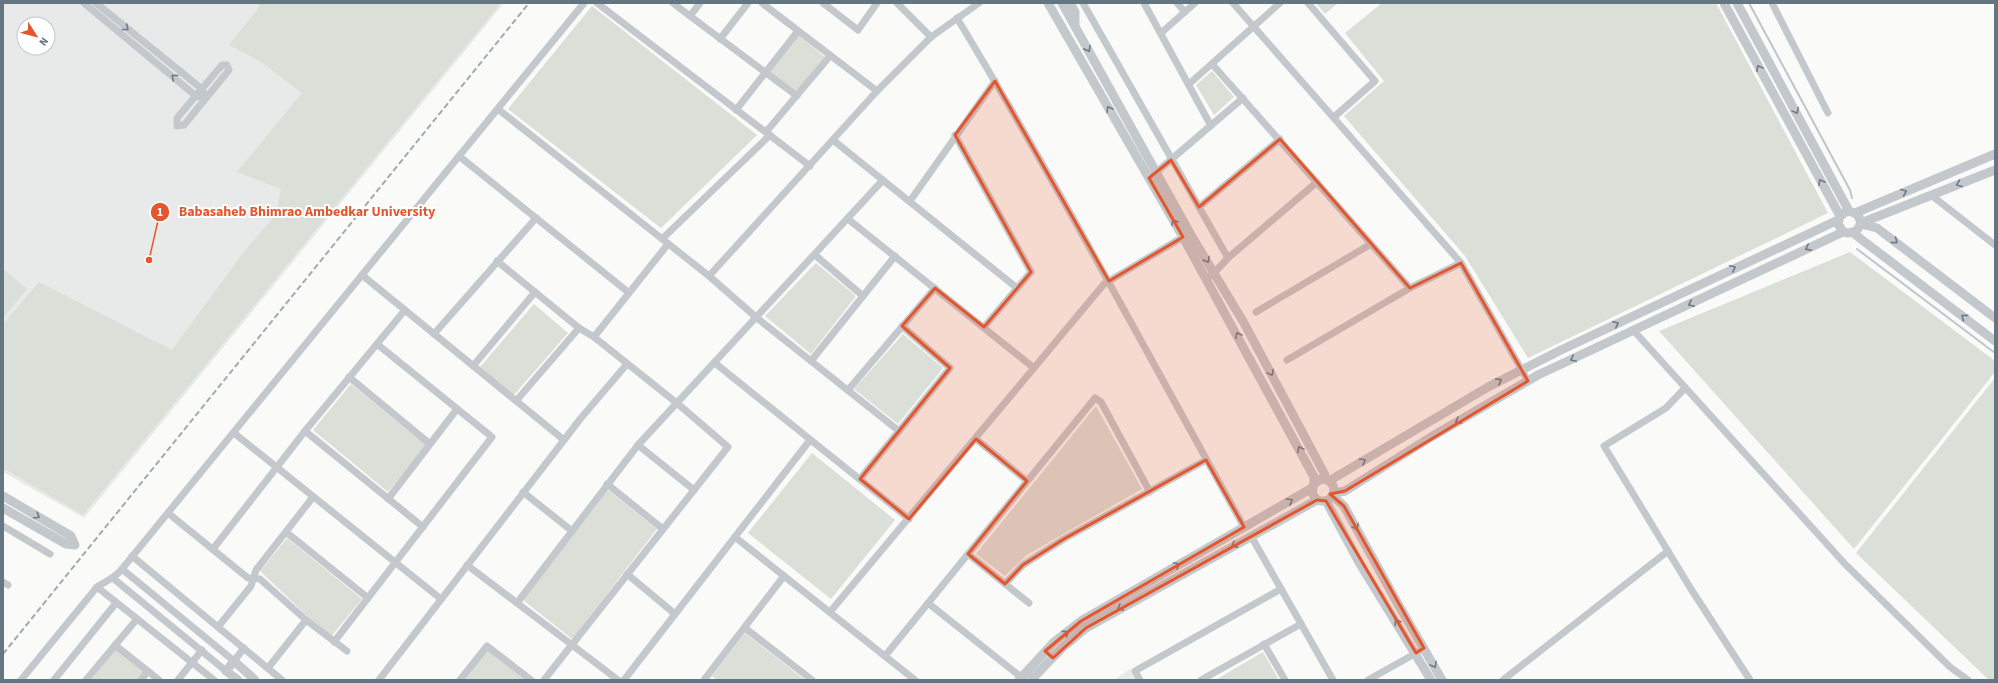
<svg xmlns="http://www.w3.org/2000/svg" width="1998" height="683" viewBox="0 0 1998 683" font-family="'Source Sans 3',sans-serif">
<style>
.built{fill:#e8e9e9;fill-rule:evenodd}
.green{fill:#dadfd7}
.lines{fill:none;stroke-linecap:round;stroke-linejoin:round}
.stream{stroke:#bbc7cb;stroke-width:2}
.minor{stroke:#c3c8cc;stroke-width:7}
.tertiary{stroke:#c3c8cc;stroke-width:9}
.rail{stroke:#a2aab0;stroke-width:2;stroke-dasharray:6 3;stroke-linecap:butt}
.oneway{stroke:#6a7a87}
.marked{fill:#e4572e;fill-opacity:0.2;stroke:#e4572e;stroke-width:3;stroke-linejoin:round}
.leader{fill:none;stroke:#e4572e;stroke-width:1.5}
.callout-dot{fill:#e4572e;stroke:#fff;stroke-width:1.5}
.mark-label{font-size:12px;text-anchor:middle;font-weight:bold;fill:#fff}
.callout-label{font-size:14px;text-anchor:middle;font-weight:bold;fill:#e4572e;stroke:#fff;stroke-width:4;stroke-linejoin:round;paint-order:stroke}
</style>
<rect width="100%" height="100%" fill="#fafaf8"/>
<g class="built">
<path d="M3,3H504L84,518L3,472ZM24,24H48V48H24Z"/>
<path d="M1130,669L1136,680H1114Z"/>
</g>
<g class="green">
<path d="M256,3H501L83,515L3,468V324L39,282L172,350L243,253L276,214L281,189L237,172L302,93L260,61L229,45L260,6Z"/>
<path d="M1316,3H1338L1325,14Z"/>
<path d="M1382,3H1716L1828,213L1528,358L1465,256L1344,116L1384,81L1345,33Z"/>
<path d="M592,6L757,135L661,228L508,109Z"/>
<path d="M797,34L825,57L793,96L765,73Z"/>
<path d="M1212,71L1234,97L1214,115L1196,85Z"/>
<path d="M1850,252L1995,361V372L1854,549L1659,331Z"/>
<path d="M816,263L856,296L811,354L765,316Z"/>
<path d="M3,269L27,289L3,318Z"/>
<path d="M534,304L568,333L513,396L480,367Z"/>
<path d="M903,334L943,368L898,424L854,389Z"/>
<path d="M1995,378V680H1989L1856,553Z"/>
<path d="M351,384L426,445L388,492L313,430Z"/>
<path d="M1096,406L1142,489L1027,555L1005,576L976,554Z"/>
<path d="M812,453L895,520L831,599L748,533Z"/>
<path d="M608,490L657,529L572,639L523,600Z"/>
<path d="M287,538L362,599L330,638L260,571Z"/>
<path d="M745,633L805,680H717L712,676Z"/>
<path d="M115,649L144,672L137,680H91Z"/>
<path d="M487,650L526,680H463Z"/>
<path d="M1263,652L1279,680H1218L1217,679Z"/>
</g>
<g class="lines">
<g class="stream">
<path d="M1749,3L1850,190L1852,198"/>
<path d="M1857,249L1995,353"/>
</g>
<g class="minor">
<path d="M84,3L196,96L200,97"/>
<path d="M96,3L202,89L204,93"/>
<path d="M597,3L810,166"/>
<path d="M673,3L690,16"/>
<path d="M700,3L690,16L797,96"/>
<path d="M762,3L877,91"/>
<path d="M823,3L858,30L877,3"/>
<path d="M897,3L931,37"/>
<path d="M1083,3L1228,258"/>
<path d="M1144,3L1211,126"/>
<path d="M1177,3L1185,12"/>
<path d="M1233,3L1461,263L1528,381"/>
<path d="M1308,3L1375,81L1334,117"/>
<path d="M1772,3L1828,113"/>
<path d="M957,18C1058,185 1149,357 1244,527"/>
<path d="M1161,33L1195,3"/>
<path d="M720,39L748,3"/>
<path d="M1212,64L1410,288"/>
<path d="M222,65H227L229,70L184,125L177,126V118Z"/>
<path d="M1189,84L1280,3"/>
<path d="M498,109L709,276"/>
<path d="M736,110L798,31"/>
<path d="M766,132L830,56"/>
<path d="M955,135L1031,272L984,327"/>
<path d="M833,140L1017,288"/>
<path d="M459,156L628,292"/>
<path d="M1153,175L1243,98"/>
<path d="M1931,195L1995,245"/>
<path d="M910,201L995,81"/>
<path d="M1199,207L1280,139"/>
<path d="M848,219L1034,368"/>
<path d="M662,239L770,135"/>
<path d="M815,255L863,296"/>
<path d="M497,261L579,328L594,337L678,404L728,447L544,680"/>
<path d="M362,275L564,440"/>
<path d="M1206,279L1214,273L1228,258L1317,182"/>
<path d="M1256,312L1371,244"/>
<path d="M1634,331L1845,564L1950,667L1968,680"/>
<path d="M434,334L536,218"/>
<path d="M594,337L668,244"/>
<path d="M1287,360L1410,288L1461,263"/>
<path d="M811,361L895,256"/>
<path d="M715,363L909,519"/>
<path d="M473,366L535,292"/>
<path d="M349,377L430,444"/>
<path d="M1685,388L1666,408L1604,446L1691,589L1750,680"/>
<path d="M848,390L935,288"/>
<path d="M516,401L579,328"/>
<path d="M305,431L423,527"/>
<path d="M899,431L757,318L709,276L877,91L931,37L979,3"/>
<path d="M234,433L441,599"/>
<path d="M976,439L1027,481"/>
<path d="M638,445L694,490"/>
<path d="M860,479L950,368L902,326"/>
<path d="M607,484L663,529"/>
<path d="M523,492L572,531"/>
<path d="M388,499L457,409"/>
<path d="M168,513L248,578L260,579L306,620L347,651"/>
<path d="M3,526L50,554"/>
<path d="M286,532L368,598"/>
<path d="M1251,536L1333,680"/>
<path d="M735,537L915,680"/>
<path d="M213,549L305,431L405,310"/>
<path d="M968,554L1029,603"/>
<path d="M132,556L282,680"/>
<path d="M467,565L618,680"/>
<path d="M122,569L234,661L244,648"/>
<path d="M627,574L675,614"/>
<path d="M114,579L226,671"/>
<path d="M3,582L8,585"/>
<path d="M1005,584L1023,565L1064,539L1206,460"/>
<path d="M97,587L214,680"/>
<path d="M517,603L638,445L883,180"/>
<path d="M928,603L1021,677"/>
<path d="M830,612L1104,284L1183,237"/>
<path d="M218,627L251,586L256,570L313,497"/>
<path d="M745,628L812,680"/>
<path d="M334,642L492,437L377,344"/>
<path d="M1264,644L1285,680"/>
<path d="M115,645L159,680"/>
<path d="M885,656L1095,398L1101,402L1150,492"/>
<path d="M268,668L306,620"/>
<path d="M21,680L97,587C106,581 115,578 122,569L584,3"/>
<path d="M54,680L116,603"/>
<path d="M86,680L137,619"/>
<path d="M141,680L148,671"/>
<path d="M178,680L202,650"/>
<path d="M379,680L581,418L627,364"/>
<path d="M460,680L487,646L531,680"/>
<path d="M624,680L810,440"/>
<path d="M704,680L784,576"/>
<path d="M1140,680L1135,671L1281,589"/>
<path d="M1201,680L1301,624"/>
<path d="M1368,680L1418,652"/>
<path d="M1503,680L1668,551"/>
</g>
<g class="tertiary">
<path d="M1048,3L1183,237L1314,477V484"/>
<path d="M1062,3L1191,235L1244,323L1324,473L1326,479"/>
<path d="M1070,3L1075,12V24"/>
<path d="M1724,3L1840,216"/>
<path d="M1737,3L1849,211"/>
<path d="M1855,213L1995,154"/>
<path d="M1861,223L1995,170"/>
<path d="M1861,224L1877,228L1995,318"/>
<path d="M1853,233L1995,341"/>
<path d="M1329,481L1488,387L1561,350L1838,220"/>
<path d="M1334,493L1345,491L1431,437L1538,375L1843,232L1848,233L1856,231C1862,225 1862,218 1855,213L1847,211L1840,216L1838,224L1843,232"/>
<path d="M3,496L71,536L75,545L66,544L3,508"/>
<path d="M1333,496L1344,506L1398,604L1442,680"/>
<path d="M1326,501L1360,564L1431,680"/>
<path d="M238,680L226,671L234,661L255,680"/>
<path d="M1019,680L1054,642L1081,621L1312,488"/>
<path d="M1031,680L1062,648L1086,628L1317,500C1326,503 1332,500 1334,491C1334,483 1329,479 1321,479L1314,484L1312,493L1317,500"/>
</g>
<path class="rail" d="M3,654L529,3"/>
</g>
<defs><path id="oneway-chevron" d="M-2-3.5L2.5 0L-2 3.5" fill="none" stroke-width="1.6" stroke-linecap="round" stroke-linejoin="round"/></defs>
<g class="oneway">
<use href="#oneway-chevron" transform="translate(126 28) rotate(39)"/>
<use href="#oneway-chevron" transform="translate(1088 49) rotate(61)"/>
<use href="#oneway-chevron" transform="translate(1759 68) rotate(-118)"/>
<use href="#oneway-chevron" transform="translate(174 77) rotate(-141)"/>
<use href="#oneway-chevron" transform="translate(1109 109) rotate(-120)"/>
<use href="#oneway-chevron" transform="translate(1796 111) rotate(62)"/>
<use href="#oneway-chevron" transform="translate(1821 182) rotate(-118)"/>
<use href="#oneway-chevron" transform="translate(1959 184) rotate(159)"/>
<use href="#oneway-chevron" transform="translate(1904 192) rotate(-23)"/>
<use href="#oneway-chevron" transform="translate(1174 222) rotate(-120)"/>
<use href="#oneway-chevron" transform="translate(1895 241) rotate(37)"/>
<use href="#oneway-chevron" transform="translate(1808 248) rotate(154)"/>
<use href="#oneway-chevron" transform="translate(1207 260) rotate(59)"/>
<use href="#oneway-chevron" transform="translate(1733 268) rotate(-25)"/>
<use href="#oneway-chevron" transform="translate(1691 304) rotate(155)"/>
<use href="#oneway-chevron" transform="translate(1964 317) rotate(-143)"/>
<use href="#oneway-chevron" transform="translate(1616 324) rotate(-25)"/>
<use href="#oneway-chevron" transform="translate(1238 335) rotate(-119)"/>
<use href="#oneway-chevron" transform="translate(1573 359) rotate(155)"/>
<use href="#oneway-chevron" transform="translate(1271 373) rotate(62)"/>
<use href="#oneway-chevron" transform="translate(1499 381) rotate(-27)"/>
<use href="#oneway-chevron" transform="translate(1458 421) rotate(150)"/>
<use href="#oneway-chevron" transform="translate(1300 449) rotate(-118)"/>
<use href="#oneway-chevron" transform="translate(1363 461) rotate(-31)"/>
<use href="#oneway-chevron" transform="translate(1290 501) rotate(-30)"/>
<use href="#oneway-chevron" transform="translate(37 516) rotate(31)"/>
<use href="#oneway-chevron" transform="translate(1356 527) rotate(61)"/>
<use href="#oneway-chevron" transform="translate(1234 545) rotate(151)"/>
<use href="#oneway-chevron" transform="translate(1177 565) rotate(-30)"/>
<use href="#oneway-chevron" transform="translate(1120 608) rotate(150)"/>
<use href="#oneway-chevron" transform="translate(1397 622) rotate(-122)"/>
<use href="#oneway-chevron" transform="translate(1066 633) rotate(-37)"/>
<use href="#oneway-chevron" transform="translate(1434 665) rotate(60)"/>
</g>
<path class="marked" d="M995,81L1109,281L1183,237L1149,178L1171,160L1199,207L1280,139L1410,288L1461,263L1528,381L1345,491L1330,494L1344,506L1424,648L1416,653L1326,501L1317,500L1086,628L1053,658L1045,651L1081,621L1244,527L1206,460L1064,539L1023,565L1005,584L968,554L1027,481L976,439L909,519L860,479L950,368L902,326L935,288L984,327L1031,272L955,135Z"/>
<path class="leader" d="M149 260L160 212"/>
<g class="callout-dot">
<circle cx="149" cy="260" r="4"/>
<circle cx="160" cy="212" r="10"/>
</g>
<g class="mark-label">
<text x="160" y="216">1</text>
</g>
<g class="callout-label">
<text x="307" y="216">Babasaheb Bhimrao Ambedkar University</text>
</g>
<rect width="1998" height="683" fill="none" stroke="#657683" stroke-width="8"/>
<g transform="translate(36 36) rotate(126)"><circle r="19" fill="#ffffff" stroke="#c1c8cd"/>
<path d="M0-3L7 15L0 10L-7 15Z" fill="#e4572e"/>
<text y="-6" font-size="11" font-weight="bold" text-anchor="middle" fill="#657683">N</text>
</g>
</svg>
